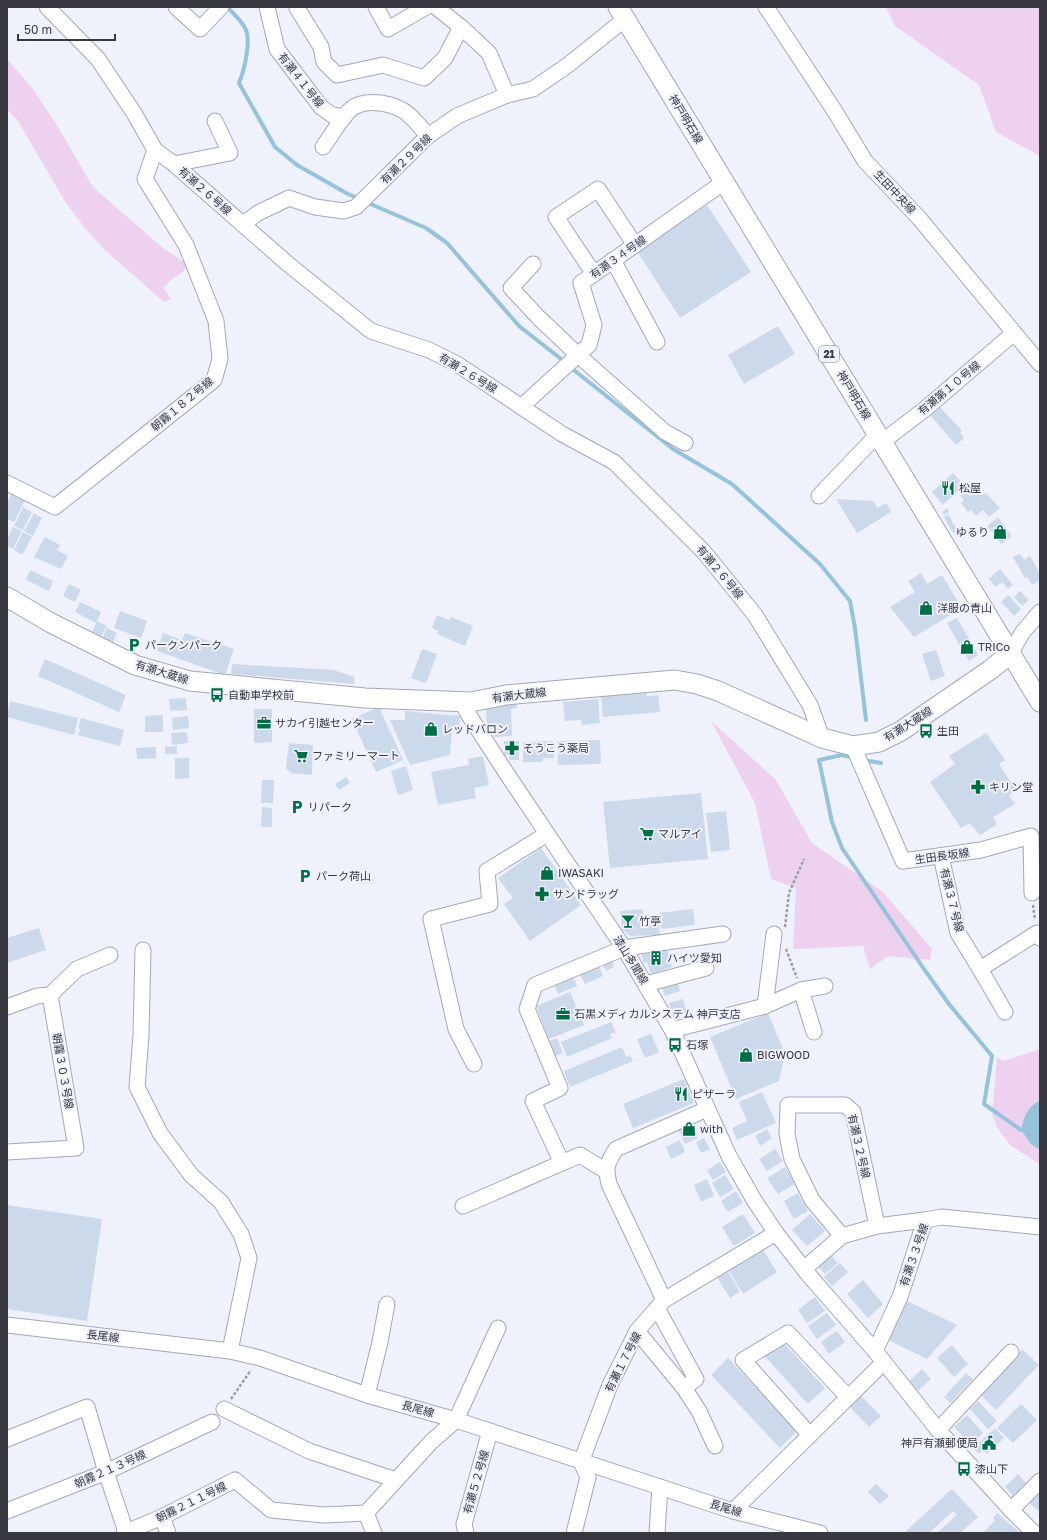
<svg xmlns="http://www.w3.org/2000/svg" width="1047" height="1540" viewBox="0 0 1047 1540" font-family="'Golos Text','Noto Sans JP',sans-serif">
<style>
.green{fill:#eed1ee}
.water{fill:#96c3da}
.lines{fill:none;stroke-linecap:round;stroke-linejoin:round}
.stream{stroke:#96c3da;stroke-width:4}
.building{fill:#ccd9ea}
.minor-casing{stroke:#a4a7ba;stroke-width:17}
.major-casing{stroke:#a4a7ba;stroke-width:21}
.path{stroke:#9b9da7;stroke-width:2.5;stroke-dasharray:3 2;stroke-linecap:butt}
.minor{stroke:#fff;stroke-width:15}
.major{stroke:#fff;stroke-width:19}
.labels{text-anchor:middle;stroke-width:4;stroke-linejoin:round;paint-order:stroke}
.shield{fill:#eff1fd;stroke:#6e7079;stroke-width:1}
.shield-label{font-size:10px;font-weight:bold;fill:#373840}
.street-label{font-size:11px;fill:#373840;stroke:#eff1fd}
.poi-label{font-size:11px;fill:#373840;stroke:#eff1fd;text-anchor:start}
</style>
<rect width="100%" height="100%" fill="#eff1fd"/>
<g class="green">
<path d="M886,7H1040V156L996,132L979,85L895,26Z"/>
<path d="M7,59L33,89L58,127L93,187L164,249L186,263L184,271L171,280L163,288L171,299L164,302L106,251L84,227L66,203L18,121L7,109Z"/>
<path d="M711,721L776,780L812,843L883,892L932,949L930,960L888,956L870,969L863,946L793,949L796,888L771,879L755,803Z"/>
<path d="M1040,1049V1100L1035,1103L1031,1143L1040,1150V1164L1011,1146L998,1129L992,1115L997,1058L1004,1061Z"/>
</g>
<path class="water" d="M1040,1100V1150L1031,1144L1021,1130C1024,1116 1027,1108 1040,1100Z"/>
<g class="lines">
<g class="stream">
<path d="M227,7C233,13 241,20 245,28C252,40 244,71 239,83L275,147L297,165L348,194L360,199"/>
<path d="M366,202L426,228L447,243L519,326L565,362"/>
<path d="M570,367L673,449L732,484L820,564L850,601L855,628L866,720"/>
<path d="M854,758L842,755L819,760L832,822L842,848L924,969L949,1004L992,1056L984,1104L1021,1130L1026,1128"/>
<path d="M863,760L881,763"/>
</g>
</g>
<g class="building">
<path d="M707,205L751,272L680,318L637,251Z"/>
<path d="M778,326L795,354L744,384L728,355Z"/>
<path d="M940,407L962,431L960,433L964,438L956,445L929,414L933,411L934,413Z"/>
<path d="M953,473L964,485L943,505L932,492Z"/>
<path d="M973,484L983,495L986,493L1000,508L989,517L983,510L976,516L971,510L968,512L961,503L964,500L960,496Z"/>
<path d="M12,493L25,500L14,522L7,519V503Z"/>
<path d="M836,499L873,501L878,508L886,503L891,512L857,533Z"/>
<path d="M23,507L32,512L23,530L14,526Z"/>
<path d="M947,508L949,512L944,515L942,512Z"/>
<path d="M34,513L42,518L33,536L24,531Z"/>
<path d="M948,514L958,531L953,533L944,517Z"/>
<path d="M998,517L1012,536L1001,544L987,526Z"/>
<path d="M13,527L22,531L13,549L7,546V539Z"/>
<path d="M23,532L32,537L22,555L14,550Z"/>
<path d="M45,537L60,545L57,550L68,556L61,569L34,557Z"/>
<path d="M1020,554L1024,560L1030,556L1040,574V580L1032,585L1028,577L1025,578L1013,557Z"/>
<path d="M1000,569L1013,585L1008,589L1002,582L996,587L989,579Z"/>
<path d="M30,570L53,581L49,591L26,580Z"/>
<path d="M921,573L927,584L942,575L962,608L914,637L890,607L915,592L908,581Z"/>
<path d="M69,584L81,590L75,602L63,596Z"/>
<path d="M1020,591L1029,600L1022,606L1014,597Z"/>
<path d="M1008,595L1021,609L1014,616L1001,602Z"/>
<path d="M80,602L101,612L97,621L107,626L100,638L91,634L96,623L75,612Z"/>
<path d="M120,611L147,621L141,638L114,628Z"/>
<path d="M437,615L449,620L451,617L473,626L465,646L437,634L438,631L432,628Z"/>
<path d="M957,618L978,655L969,661L947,623Z"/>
<path d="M107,628L117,633L112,644L102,639Z"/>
<path d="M163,633L182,640L185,633L234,649L225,675L157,651Z"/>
<path d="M422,649L437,654L426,683L411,678Z"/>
<path d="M936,650L945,676L931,681L922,654Z"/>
<path d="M45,659L126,695L119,712L38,676Z"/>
<path d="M232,664L334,670L354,677V684L231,674Z"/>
<path d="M646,692L647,696L658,695L660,712L603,717L601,696Z"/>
<path d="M186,698L187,710L170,711L169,699Z"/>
<path d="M516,699L517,708L511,709L512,736L494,737L493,729H487L486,708H493V700Z"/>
<path d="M598,699L600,723L582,725L581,720L565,721L563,702Z"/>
<path d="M10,701L78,718L74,735L7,717Z"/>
<path d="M379,707L403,760L376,772L352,719Z"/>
<path d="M254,709H272V742L254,743Z"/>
<path d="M405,711L460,716L459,729L452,728L450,755L410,765L390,720H405Z"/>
<path d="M163,715V732H145V716Z"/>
<path d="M188,716L189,728L173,730L172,718Z"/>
<path d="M81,718L124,730L120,746L78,735L80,729L78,728Z"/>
<path d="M187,732L188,743L172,745L171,733Z"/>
<path d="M986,733L1005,760L999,764L1016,790L1009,796L1015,804L993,817L997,824L980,835L970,823L961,828L930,782L955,764L949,756Z"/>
<path d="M600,740L601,764L558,765L557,741Z"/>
<path d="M504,741H519V760H509V755H504Z"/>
<path d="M553,741L554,758H543V762H523V742Z"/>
<path d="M289,743L313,745L312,775L291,773L286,768Z"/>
<path d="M177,746V754H165V747Z"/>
<path d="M156,747V758L137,759L136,748Z"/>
<path d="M483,756L489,785L474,788L476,798L438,805L431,772L469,765L468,759Z"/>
<path d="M175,758H189V778L175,779Z"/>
<path d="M406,766L413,790L398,795L391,771Z"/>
<path d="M346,777L350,783L339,790L335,784Z"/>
<path d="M262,780H274L273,803H261Z"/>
<path d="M701,793L708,859L610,868L603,802Z"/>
<path d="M262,807L272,808V827H261Z"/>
<path d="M726,811L730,850L711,852L706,813Z"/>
<path d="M541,848L581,905L530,941L504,904L513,898L498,878Z"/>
<path d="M643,909L644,916L658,915L660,935L630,936L622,929L620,911Z"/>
<path d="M693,909L695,925L661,929L659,913Z"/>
<path d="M39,928L46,950L7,963V938Z"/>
<path d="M666,947L672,967L651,974L647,962L644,963L641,954Z"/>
<path d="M609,956L614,967L606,971L600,959Z"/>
<path d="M597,961L603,976L585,984L580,975L590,970L588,966Z"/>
<path d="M572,973L577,986L558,994L554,985Z"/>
<path d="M676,978L680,991L665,996L660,982Z"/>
<path d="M570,992L584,1025L549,1039L536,1006Z"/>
<path d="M683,999L687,1013L676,1016L672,1014L669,1003Z"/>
<path d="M768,1013L785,1054L779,1081L736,1099L710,1037Z"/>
<path d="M611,1022L616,1032L610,1034L612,1038L567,1057L561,1042Z"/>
<path d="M651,1034L659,1052L645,1058L637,1039Z"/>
<path d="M557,1038L563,1053L553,1057L547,1042Z"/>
<path d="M622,1047L626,1057L630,1055L633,1061L570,1087L564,1071Z"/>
<path d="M684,1079L694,1103L633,1128L623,1104Z"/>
<path d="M762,1092L776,1123L737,1140L732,1128L747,1121L739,1102Z"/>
<path d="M691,1123L698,1138L685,1144L678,1129Z"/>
<path d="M767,1129L772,1138L760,1146L755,1136Z"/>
<path d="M704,1138L710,1149L701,1153L696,1142Z"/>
<path d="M680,1140L685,1152L671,1159L666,1147Z"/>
<path d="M775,1149L783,1161L767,1171L759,1159Z"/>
<path d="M720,1162L726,1172L713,1180L707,1170Z"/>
<path d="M785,1167L795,1184L778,1194L767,1178Z"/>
<path d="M725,1175L734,1189L720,1197L712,1183Z"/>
<path d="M707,1179L714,1196L701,1202L694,1185Z"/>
<path d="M736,1191L743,1203L728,1212L721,1201Z"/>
<path d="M798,1193L808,1211L794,1219L784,1201Z"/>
<path d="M7,1205L102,1219L87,1321L7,1309Z"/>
<path d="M743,1214L755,1233L734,1246L722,1227Z"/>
<path d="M810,1214L825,1231L807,1246L792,1230Z"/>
<path d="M760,1245L777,1272L743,1294L726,1266Z"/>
<path d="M830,1254L838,1263L825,1274L817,1265Z"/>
<path d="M840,1263L848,1272L832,1286L824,1277Z"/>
<path d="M727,1270L740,1292L730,1298L716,1276Z"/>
<path d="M863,1280L883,1304L868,1318L847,1294Z"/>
<path d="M815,1297L825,1311L807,1323L798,1310Z"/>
<path d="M907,1301L957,1325L927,1359L888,1340Z"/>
<path d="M827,1313L836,1325L817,1339L808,1326Z"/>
<path d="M837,1331L845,1342L829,1354L821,1342Z"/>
<path d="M780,1339L825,1388L808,1404L763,1354Z"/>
<path d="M952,1345L968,1364L954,1377L937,1358Z"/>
<path d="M1022,1349L1039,1365L996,1410L979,1393Z"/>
<path d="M728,1358L797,1431L780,1448L711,1375Z"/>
<path d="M922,1369L931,1379L918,1391L909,1381Z"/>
<path d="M966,1373L973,1379L950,1403L944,1397Z"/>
<path d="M859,1394L881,1416L869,1427L848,1405Z"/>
<path d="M978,1401L997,1421L988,1429L970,1409Z"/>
<path d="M1021,1404L1037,1420L1013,1443L997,1428Z"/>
<path d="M967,1415L983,1433L971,1445L954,1427Z"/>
<path d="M995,1428L1004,1438L987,1454L983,1450L979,1454L973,1448Z"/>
<path d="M1018,1474L1026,1483L1013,1496L1005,1487Z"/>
<path d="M876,1484L889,1496L880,1504L868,1492Z"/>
<path d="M1040,1487V1509L1038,1511L1026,1500Z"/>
<path d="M952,1489L978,1517L960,1533H937L957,1515L953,1511L929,1533H907L906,1531Z"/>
<path d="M997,1513L1020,1533H983L995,1520L993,1518Z"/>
</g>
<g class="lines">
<defs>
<g id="minor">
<path d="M47,7L98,59L134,113L155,150L174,164L288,264L371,331L429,350L457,364L562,434L614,462L704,552L755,615L810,705L822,738"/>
<path d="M176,7L200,29L221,7"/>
<path d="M267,7L277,49L321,107L332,115L344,117"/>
<path d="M298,7L297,8L321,47L324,62L337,75L383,65L424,78L445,58L461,27"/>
<path d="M376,7L388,29L426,7"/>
<path d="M436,7L461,27L489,53L507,95"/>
<path d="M766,7L834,110L865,161L919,218L1040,364"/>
<path d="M323,147C332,135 340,119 351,109C366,97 396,103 409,115C416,121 422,129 428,136"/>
<path d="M174,164L230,153L215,121"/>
<path d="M243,224L258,213L289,198L315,207L344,211L356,207L428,136L457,116L507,95L533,89L568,65L625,19"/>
<path d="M613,260L657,342"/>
<path d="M533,264L511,288L539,318L578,355L665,432L685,443"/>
<path d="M594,274L556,217L598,189L635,245"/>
<path d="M521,407L589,345L594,325L581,283L724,182"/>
<path d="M882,442L925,409L1014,333"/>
<path d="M7,483L55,507L214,380L220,359L216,321L186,245L145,179L155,150"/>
<path d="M819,496L878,434"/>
<path d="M1011,653L1022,633L1040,612"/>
<path d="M461,701L470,717L507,774L624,948L672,1030L729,1156L754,1200L776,1233L807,1273L875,1351L938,1430L1011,1510L1034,1533"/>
<path d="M853,746L903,861L981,850L1031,836L1032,893"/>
<path d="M941,856L958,933L980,969L1037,933L1040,938"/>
<path d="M143,950L141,1035L137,1087L160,1133L191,1175L221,1202L241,1234L249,1258L230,1351"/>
<path d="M980,969L1005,1012"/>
<path d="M646,984L706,968"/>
<path d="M801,990L814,1032"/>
<path d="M50,995L77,969L110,955"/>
<path d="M765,1006L774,934"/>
<path d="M7,1007L37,996L50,995"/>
<path d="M672,1030L765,1006L801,990L825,986"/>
<path d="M474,1064L456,1029L431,919L490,904L487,871L547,834"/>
<path d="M7,1152L76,1148L50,995"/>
<path d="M562,1163L533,1101L560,1088L527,1009L535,985L624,948L723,934"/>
<path d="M463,1206L580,1155L606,1171"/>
<path d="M842,1236L812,1200L792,1159L787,1134L788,1105H845L853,1112L877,1226"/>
<path d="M804,1269L842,1236L877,1226L925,1220"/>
<path d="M664,1300L609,1184C605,1166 607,1164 616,1149L707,1109"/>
<path d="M657,1308L696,1379L684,1388"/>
<path d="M7,1325L230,1351L260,1358L367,1395L456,1420L733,1511L820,1533"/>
<path d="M637,1331L684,1388L699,1411L715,1446"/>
<path d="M875,1351L900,1297L925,1220L942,1217L1040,1227"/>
<path d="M367,1395L380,1342L387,1304"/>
<path d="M224,1409L309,1451L396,1480"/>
<path d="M938,1430L1011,1352"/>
<path d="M810,1435L743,1360L788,1333L848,1397"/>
<path d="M7,1439L87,1407L106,1472L126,1532"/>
<path d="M1011,1510L1040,1481"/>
<path d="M7,1511L106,1472L212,1422"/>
<path d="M733,1511L884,1362"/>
<path d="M366,1513L374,1533"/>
<path d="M162,1517L168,1533"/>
<path d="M124,1533L162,1517L235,1480L271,1510L324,1515L366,1513L431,1442L456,1420L498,1328"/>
<path d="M466,1533L464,1524L490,1431"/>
<path d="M574,1533L588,1477L581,1462L610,1385L637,1331L664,1300L776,1233"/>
<path d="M657,1533L660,1487"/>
</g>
<g id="major">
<path d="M618,7L1040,702"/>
<path d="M7,597L51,623L135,665L190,681L365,698L471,702L506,695L675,680L697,684L718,691L822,738L853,746L879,742L901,731L990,670L1011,653"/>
</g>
</defs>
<use href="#minor" class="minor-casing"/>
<use href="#major" class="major-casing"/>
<g class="path">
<path d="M1033,905L1035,920"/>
<path d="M785,927L789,893L804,859"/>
<path d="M786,949L797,978"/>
<path d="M231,1399L251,1370"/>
</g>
<use href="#minor" class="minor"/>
<use href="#major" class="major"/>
</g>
<defs>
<symbol id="restaurant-bare" viewBox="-9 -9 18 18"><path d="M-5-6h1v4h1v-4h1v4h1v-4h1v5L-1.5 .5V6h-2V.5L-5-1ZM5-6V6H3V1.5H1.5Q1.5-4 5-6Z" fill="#016d45" stroke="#eff1fd" stroke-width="2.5" paint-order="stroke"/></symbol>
<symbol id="shop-bare" viewBox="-9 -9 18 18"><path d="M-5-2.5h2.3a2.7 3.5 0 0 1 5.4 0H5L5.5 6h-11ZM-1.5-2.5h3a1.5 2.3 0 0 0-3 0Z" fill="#016d45" stroke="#eff1fd" stroke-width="2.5" paint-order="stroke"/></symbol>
<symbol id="parking-bare" viewBox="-9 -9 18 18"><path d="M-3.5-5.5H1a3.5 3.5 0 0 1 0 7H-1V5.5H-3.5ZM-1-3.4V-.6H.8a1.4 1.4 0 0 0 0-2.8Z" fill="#016d45" stroke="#eff1fd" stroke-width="2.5" paint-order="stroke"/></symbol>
<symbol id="bus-bare" viewBox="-9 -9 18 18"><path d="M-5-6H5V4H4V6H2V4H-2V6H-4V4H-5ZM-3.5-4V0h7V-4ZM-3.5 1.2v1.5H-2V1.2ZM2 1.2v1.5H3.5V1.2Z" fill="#016d45" stroke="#eff1fd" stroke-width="2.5" paint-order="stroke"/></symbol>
<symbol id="office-bare" viewBox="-9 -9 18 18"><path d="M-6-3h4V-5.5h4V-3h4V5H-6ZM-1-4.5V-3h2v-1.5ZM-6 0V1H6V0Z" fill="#016d45" stroke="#eff1fd" stroke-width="2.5" paint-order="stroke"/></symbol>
<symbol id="pharmacy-bare" viewBox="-9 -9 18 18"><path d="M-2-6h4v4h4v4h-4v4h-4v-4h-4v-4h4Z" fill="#016d45" stroke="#eff1fd" stroke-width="2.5" paint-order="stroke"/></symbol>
<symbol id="supermarket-bare" viewBox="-9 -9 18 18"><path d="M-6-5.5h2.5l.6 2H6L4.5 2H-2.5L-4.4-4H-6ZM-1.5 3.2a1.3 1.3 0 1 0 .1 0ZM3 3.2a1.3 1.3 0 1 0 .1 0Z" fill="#016d45" stroke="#eff1fd" stroke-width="2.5" paint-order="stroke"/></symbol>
<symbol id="bar-bare" viewBox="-9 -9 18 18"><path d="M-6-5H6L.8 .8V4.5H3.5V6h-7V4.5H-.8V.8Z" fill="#016d45" stroke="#eff1fd" stroke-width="2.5" paint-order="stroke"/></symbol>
<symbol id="building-bare" viewBox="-9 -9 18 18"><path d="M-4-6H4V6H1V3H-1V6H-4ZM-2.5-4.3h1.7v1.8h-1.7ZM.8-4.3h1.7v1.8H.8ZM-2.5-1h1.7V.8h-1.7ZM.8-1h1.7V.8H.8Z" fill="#016d45" stroke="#eff1fd" stroke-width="2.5" paint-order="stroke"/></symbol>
<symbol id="civic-bare" viewBox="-9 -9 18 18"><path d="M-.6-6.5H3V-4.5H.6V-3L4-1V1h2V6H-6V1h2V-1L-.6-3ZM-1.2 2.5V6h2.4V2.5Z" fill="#016d45" stroke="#eff1fd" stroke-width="2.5" paint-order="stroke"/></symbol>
</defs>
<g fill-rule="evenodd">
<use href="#restaurant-bare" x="938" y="478" width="20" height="20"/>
<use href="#shop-bare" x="990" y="522" width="20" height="20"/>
<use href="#shop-bare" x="916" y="598" width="20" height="20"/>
<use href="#parking-bare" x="124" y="635" width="20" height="20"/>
<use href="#shop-bare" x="957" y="637" width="20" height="20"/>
<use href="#bus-bare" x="207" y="685" width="20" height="20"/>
<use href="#office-bare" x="254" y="713" width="20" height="20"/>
<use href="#shop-bare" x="421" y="719" width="20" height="20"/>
<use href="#bus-bare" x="916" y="721" width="20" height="20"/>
<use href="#pharmacy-bare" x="502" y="738" width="20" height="20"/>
<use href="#supermarket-bare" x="291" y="746" width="20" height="20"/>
<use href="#pharmacy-bare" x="968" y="777" width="20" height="20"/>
<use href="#parking-bare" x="287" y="797" width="20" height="20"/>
<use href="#supermarket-bare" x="637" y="824" width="20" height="20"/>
<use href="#shop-bare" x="537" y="863" width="20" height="20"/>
<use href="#parking-bare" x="295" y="866" width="20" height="20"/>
<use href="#pharmacy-bare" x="532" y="884" width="20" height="20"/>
<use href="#bar-bare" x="618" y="911" width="20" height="20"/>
<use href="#building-bare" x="646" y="948" width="20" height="20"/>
<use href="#office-bare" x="553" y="1004" width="20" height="20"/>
<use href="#bus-bare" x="665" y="1035" width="20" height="20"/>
<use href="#shop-bare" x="736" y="1045" width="20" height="20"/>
<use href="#restaurant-bare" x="671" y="1084" width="20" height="20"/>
<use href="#shop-bare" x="679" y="1119" width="20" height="20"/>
<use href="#civic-bare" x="979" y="1433" width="20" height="20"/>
<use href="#bus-bare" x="954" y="1459" width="20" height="20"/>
</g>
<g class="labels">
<rect class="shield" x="819" y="346" width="20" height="16" rx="3"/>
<g class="shield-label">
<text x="829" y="358">21</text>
</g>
<g class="street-label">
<text transform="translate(301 80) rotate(52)" y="4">有瀬４１号線</text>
<text transform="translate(686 119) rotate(59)" y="4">神戸明石線</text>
<text transform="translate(406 159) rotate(-44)" y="4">有瀬２９号線</text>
<text transform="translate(205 191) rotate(41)" y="4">有瀬２６号線</text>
<text transform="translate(895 192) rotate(47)" y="4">生田中央線</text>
<text transform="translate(618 257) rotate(-35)" y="4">有瀬３４号線</text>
<text transform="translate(468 373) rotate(31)" y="4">有瀬２６号線</text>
<text transform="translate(949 388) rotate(-40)" y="4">有瀬第１０号線</text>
<text transform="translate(854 395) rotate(59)" y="4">神戸明石線</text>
<text transform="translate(182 404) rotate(-40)" y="4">朝霧１８２号線</text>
<text transform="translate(720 572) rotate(50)" y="4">有瀬２６号線</text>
<text transform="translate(162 672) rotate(17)" y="4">有瀬大蔵線</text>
<text transform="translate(519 695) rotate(-7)" y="4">有瀬大蔵線</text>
<text transform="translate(908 724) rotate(-32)" y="4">有瀬大蔵線</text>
<text transform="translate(942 856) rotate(-8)" y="4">生田長坂線</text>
<text transform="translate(952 900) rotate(76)" y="4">有瀬３７号線</text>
<text transform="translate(631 960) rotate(58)" y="4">漆山多聞線</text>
<text transform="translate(63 1071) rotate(80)" y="4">朝霧３０３号線</text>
<text transform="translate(859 1146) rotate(77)" y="4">有瀬３２号線</text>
<text transform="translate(914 1255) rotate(-71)" y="4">有瀬３３号線</text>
<text transform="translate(103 1336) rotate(7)" y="4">長尾線</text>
<text transform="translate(623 1362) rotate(-63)" y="4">有瀬１７号線</text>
<text transform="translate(418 1409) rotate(16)" y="4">長尾線</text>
<text transform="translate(110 1469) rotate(-24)" y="4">朝霧２１３号線</text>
<text transform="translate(476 1482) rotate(-74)" y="4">有瀬５２号線</text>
<text transform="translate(191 1502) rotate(-26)" y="4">朝霧２１１号線</text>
<text transform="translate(726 1508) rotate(17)" y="4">長尾線</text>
</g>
<g class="poi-label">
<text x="959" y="492">松屋</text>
<text x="989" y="536" text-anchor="end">ゆるり</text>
<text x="937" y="612">洋服の青山</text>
<text x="145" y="649">パークンパーク</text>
<text x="978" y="651">TRICo</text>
<text x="228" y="699">自動車学校前</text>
<text x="275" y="727">サカイ引越センター</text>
<text x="442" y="733">レッドバロン</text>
<text x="937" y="735">生田</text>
<text x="523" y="752">そうこう薬局</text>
<text x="312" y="760">ファミリーマート</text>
<text x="989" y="791">キリン堂</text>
<text x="308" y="811">リパーク</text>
<text x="658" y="838">マルアイ</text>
<text x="558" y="877">IWASAKI</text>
<text x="316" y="880">パーク荷山</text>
<text x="553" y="898">サンドラッグ</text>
<text x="639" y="925">竹亭</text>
<text x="667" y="962">ハイツ愛知</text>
<text x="574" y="1018">石黒メディカルシステム 神戸支店</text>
<text x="686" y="1049">石塚</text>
<text x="757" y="1059">BIGWOOD</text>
<text x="692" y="1098">ピザーラ</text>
<text x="700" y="1133">with</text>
<text x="978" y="1447" text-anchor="end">神戸有瀬郵便局</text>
<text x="975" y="1473">漆山下</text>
</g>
</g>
<rect width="1047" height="1540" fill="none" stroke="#373840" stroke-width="16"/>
<path d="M18 34v6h97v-6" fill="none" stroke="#373840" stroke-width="2"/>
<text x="24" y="34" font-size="12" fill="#373840" stroke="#eff1fd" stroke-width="3" paint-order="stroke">50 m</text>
</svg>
